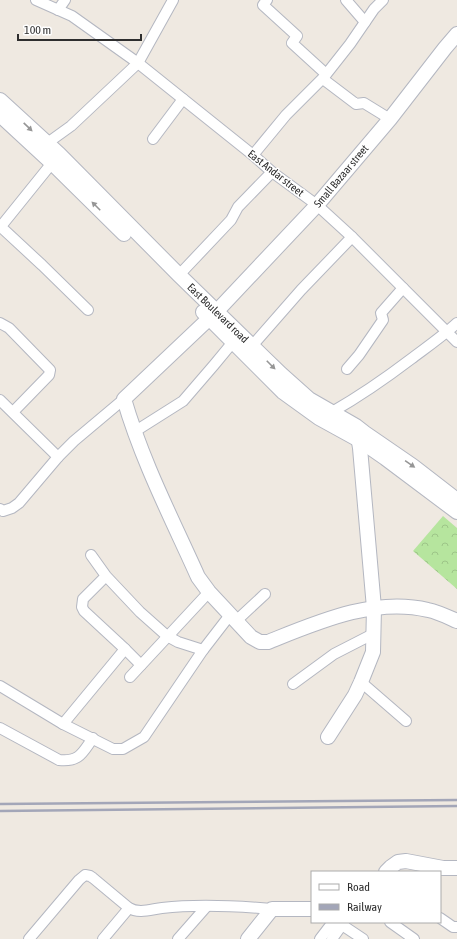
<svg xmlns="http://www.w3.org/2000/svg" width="457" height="939" viewBox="0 0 457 939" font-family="'Asap Condensed',sans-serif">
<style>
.park{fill:url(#park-crowns)}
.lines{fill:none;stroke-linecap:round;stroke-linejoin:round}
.street-casing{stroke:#b4b7c1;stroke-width:12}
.secondary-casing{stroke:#b4b7c1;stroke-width:16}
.street{stroke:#fff;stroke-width:10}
.secondary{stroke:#fff;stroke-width:14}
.rail{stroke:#a3a6b8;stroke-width:2.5}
.oneway{fill:#969696}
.labels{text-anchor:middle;stroke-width:3;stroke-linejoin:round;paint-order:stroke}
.street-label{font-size:11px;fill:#2e2e2e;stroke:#fff}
</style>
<defs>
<pattern id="park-crowns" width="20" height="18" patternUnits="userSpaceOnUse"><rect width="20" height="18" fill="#b6e59e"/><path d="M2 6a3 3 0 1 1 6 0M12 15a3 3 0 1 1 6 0" fill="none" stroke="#9dc588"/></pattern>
</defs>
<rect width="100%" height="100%" fill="#efe9e1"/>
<path class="park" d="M443,516L457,528V589L413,551Z"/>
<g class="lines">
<defs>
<g id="street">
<path d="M36,0L72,16L138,63L253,155L272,172L317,205L352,237L457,342"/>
<path d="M267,0L263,5L297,36L292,43L326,74"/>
<path d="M346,0L365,22"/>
<path d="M58,10L65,0"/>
<path d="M323,79L356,104L364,103L390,119"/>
<path d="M153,139L183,99"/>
<path d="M46,144L71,126L138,63L173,0"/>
<path d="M253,155L286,115L324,77L350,44L374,9L383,0"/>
<path d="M52,163L2,225L1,227L42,265L88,310"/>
<path d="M179,275L231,220L238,207L272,172"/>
<path d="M0,323L9,328L50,370L49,375L13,412"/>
<path d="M252,346L301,290L352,237"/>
<path d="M347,369L359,355L383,320L381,313L403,288"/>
<path d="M0,400L58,457L74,441L124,399"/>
<path d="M332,412C360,396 386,378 411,359C427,347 443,336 457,323"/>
<path d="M134,432L183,401L214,365L233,342"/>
<path d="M0,509L3,511L12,508L19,503L58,457"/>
<path d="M91,555L106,576L140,612L167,636L178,642L203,650L144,737L123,749H113L63,724L125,649L84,611L82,607L83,599L106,576"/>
<path d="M236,621L265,594"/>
<path d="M125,649L141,665"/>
<path d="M203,650L230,615"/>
<path d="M130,677L209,592"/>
<path d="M361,682L406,721"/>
<path d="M293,684L334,654L373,634"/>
<path d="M0,686L63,724"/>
<path d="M0,728L59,760C80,762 82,753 93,738"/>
<path d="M440,918L453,927H457"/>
<path d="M390,922L414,939"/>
<path d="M342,925L363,939"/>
<path d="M29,939L79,880L85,875L90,876L93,878L129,908C139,914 152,909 162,908C196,904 238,906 272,909"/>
<path d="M103,939L129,908"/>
<path d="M178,939L207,906"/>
<path d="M320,939L333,922"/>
<path d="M332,939L344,922"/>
</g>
<g id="secondary">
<path d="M457,34L445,48L390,119L317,205L217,311L124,399C142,461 172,519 198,577L209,592L251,637L260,642H268C318,622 374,597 428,610C438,612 448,617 457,621"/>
<path d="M0,100L59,154L179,275L281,374L309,399L356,426L365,433L413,466L457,500"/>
<path d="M0,115L52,163L124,234"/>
<path d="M203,312L283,392L319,418L359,440L385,458L457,512"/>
<path d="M328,737L355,695L361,682L373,652L374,608L360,448L358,436"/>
<path d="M386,872L391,867L398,862L406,861L443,868H457"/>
<path d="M248,939L272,909H312"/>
</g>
</defs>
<use href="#street" class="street-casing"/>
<use href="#secondary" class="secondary-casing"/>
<use href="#street" class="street"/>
<use href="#secondary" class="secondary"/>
<g class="rail">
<path d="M0,804L457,800"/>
<path d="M0,811L457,806"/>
</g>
</g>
<defs><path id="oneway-solid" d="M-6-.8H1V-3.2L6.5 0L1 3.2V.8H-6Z"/></defs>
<g class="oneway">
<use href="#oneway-solid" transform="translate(28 127) rotate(44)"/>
<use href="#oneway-solid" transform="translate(96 206) rotate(-135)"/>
<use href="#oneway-solid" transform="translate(271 365) rotate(45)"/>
<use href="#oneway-solid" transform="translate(410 464) rotate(35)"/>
</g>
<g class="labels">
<g class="street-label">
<text transform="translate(276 173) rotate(38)" y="4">East Andar street</text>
<text transform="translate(341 176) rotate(-50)" y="4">Small Bazaar street</text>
<text transform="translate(218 313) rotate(44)" y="4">East Boulevard road</text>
</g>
</g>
<rect x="311" y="871" width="130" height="52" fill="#ffffff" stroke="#ababab"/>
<rect x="319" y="884" width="20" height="6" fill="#ffffff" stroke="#ababab"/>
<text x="347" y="891" font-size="12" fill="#2e2e2e">Road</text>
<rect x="319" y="904" width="20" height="6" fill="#a3a6b8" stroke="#ababab"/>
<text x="347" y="911" font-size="12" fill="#2e2e2e">Railway</text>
<path d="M18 34v6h123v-6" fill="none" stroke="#2e2e2e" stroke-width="2"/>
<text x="24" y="34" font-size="12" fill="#2e2e2e" stroke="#ffffff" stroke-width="3" paint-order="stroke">100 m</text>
</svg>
